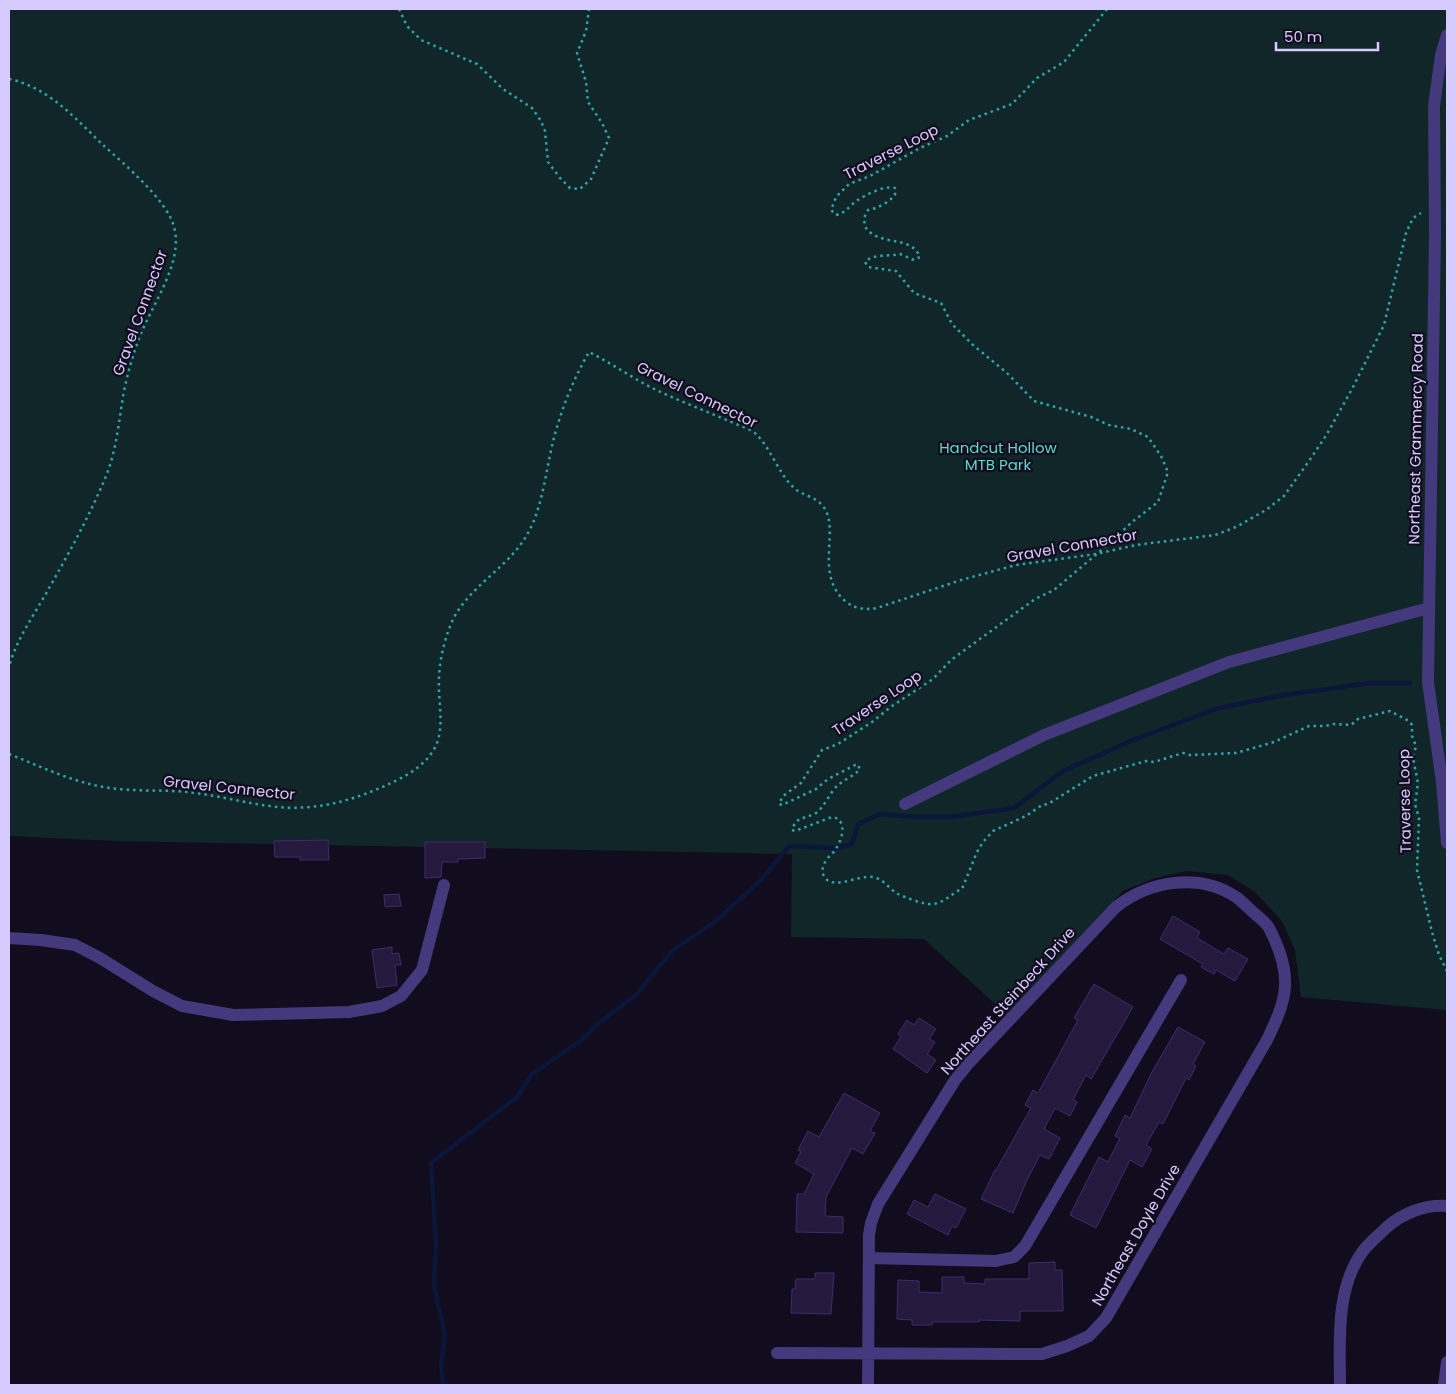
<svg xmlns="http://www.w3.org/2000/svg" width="1456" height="1394" viewBox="0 0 1456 1394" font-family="Poppins,sans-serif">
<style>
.green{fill:#102628}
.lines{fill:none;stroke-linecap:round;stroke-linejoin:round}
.stream{stroke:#0a163a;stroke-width:4.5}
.building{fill:#25193e;stroke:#402c6a}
.path{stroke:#30a5ac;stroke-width:2.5;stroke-dasharray:2.5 4;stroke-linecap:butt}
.minor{stroke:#43397c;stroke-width:12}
.labels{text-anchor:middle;stroke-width:4.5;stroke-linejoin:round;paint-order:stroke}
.street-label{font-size:15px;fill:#d7cbfe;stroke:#120d1e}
.park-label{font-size:15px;fill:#5adbca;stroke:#120d1e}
</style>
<rect width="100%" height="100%" fill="#120d1e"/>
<path class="green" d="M9,9H1447V1016L1446,1010L1301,997L1295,950L1282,921L1255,892L1228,875L1186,871L1152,879L1123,891L1007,1015L924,939L791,937L792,854L116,841L9,836Z"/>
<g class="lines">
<path class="stream" d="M443,1385L441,1366L445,1335L434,1285L436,1244L431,1163L517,1097L532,1074L580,1041L596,1025L636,995L672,951L717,920L762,879L789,846L837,848L852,844L858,824L880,814L917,817H950L1014,808L1063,771L1138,738L1219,708L1284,695L1371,683H1410"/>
</g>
<g class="building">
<path d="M328,840L329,860H300V857H275L274,841Z"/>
<path d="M425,842H485V858L458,859V862H442L441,877L425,878Z"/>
<path d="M399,894L401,906L385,907L384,895Z"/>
<path d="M1173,916L1200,932L1197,938L1224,954L1228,948L1248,959L1235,981L1216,970L1214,974L1201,967L1203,964L1160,939Z"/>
<path d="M392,947V954L399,953L401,965H395L397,985L377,988L372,950Z"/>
<path d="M1094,984L1133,1007L1091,1079L1086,1075L1073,1100L1077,1102L1070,1116L1055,1108L1044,1129L1060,1138L1049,1159L1040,1155L1027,1180L1013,1213L981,1199L995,1170H996L1031,1108L1025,1105L1033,1090L1038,1093L1078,1020L1074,1018Z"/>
<path d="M919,1018L936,1029L929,1039L935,1042L927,1054L936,1060L927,1073L893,1049L901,1037L898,1034L907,1020L914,1025Z"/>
<path d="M1178,1027L1205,1042L1193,1064L1196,1066L1189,1080L1186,1078L1163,1124L1159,1122L1146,1145L1152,1149L1142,1167L1130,1160L1096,1228L1070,1215L1099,1157L1108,1162L1120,1138L1115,1136L1125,1115L1130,1118L1152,1072Z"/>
<path d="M844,1093L880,1113L870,1131L875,1133L863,1154L852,1148L826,1197L825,1216L843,1217V1233L796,1232L797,1194H804L814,1174L795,1163L801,1152L798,1150L808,1131L819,1137Z"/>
<path d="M935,1194L966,1209L956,1228L952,1226L948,1235L907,1214L914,1200L928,1207Z"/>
<path d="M1055,1262V1270H1062L1063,1311H1020V1321L979,1320V1322H932V1325H912V1320L897,1319L898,1280L919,1281V1292L942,1293V1277H964V1283L985,1284V1279H1029V1263Z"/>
<path d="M815,1273H834L831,1314L791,1313L792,1289H795L796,1279H815Z"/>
</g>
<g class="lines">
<g class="path">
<path d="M399,9L407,26L421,40L477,64L503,89L532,108L541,121L545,131L548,162L560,178L570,188L580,189L591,179L609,138L602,123L588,102L586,82L577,53L586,31L589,9"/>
<path d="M1107,9L1064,62L1037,78L1012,104L969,120L947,136L920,148L870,176L849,184L836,197L831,210L836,215C845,213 849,207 856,201C866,195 883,185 895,188V195C888,203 878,208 868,210L864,218L865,227C868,230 871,234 874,235C890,244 912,238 920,257L914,260L900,254C888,257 874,253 865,262L868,267L896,271L914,293L941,303L952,324L973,345L1007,373L1034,401L1091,417L1109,425L1131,429L1148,437L1161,456L1168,472L1158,502L1132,522L1111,542L1054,590L1035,599L951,660L933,679L892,706L872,722L838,744L822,750L801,783L783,796L779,804L782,805L816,789L828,779L857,764L860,769C854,776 845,779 838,785C830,792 824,808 816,813C805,819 796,816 792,830L795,831L832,817C847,819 843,837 837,847C835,852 830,855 827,859C824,863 823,867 822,871C828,895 857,874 873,877C884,879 889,889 898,894C904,897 925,905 931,904C944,904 951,893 962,889L977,852L983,842L993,831L1026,816L1042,805L1048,804L1093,776L1146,761L1154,762L1183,753L1190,755L1236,753L1274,742L1309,726H1325L1334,724L1351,725L1358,719L1390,711L1409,721L1412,725V736L1416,746L1413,758L1418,783L1415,804L1419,818L1417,870L1432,932L1439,955L1447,971"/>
<path d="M9,79C48,87 75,118 103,145C123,163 168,201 174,227C184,261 152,305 140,336C133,354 128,372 124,391C119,419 117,449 106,476C90,515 69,553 48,590C34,615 16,640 9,667"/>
<path d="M9,754C42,767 74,783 110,788C138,792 167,789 195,793C220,796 245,803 270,806C311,812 349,802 387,785C404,777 422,768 433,751C446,730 438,705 439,681C439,663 443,646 449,629C463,588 508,570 528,533C544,504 546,466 555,434C563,405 574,378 589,352C611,363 631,377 652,388C677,400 703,410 729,421C737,425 749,428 756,434C770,447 779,474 793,487C801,495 814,496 822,505C842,527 813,573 845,601C855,609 865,610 877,608L961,580L1016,565L1096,554L1136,545L1215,535L1236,527L1266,510L1284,496L1309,461L1327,434L1352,389L1384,325L1406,233L1413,218L1421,213"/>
</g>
<g class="minor">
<path d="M1447,35L1441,55L1434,106L1435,235L1428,682L1442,782L1447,843"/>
<path d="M905,804L1044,735L1229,662L1429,608"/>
<path d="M9,938L41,940L75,945L100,958L153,991L182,1006L233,1015L349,1012L382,1006L401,996L422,970L444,885"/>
<path d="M869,1258L996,1261L1014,1257L1025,1246L1181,980"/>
<path d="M777,1353L1042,1354L1067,1346L1089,1336L1106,1318L1267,1040C1275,1023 1284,1005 1285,986C1286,967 1278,945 1269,928C1266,922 1258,917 1253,912C1247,907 1242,901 1236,897C1199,872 1149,881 1116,907L968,1064L955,1080L878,1204L871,1223L869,1235L868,1385"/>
<path d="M1340,1385C1340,1342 1335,1289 1363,1251C1370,1242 1379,1235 1387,1227C1403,1213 1426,1204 1447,1206"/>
<path d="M1444,1385L1447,1362"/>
</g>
</g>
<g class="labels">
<g class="street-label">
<text transform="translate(891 152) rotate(-27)" y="5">Traverse Loop</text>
<text transform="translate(140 313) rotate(-70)" y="5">Gravel Connector</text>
<text transform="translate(697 395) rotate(26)" y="5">Gravel Connector</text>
<text transform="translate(1416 439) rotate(-89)" y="5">Northeast Grammercy Road</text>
<text transform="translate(1072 546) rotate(-10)" y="5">Gravel Connector</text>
<text transform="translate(877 703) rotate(-34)" y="5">Traverse Loop</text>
<text transform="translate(229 788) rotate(6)" y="5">Gravel Connector</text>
<text transform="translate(1405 801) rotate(-91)" y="5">Traverse Loop</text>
<text transform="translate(1008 1001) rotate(-48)" y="5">Northeast Steinbeck Drive</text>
<text transform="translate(1136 1235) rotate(-60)" y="5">Northeast Doyle Drive</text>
</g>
<g class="park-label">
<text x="998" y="453">Handcut Hollow<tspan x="998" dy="17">MTB Park</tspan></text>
</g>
</g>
<rect width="1456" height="1394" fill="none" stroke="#d7cbfe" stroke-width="20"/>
<path d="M1276 42v8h102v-8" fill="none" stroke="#d7cbfe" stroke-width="2.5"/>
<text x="1284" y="42" font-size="15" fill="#d7cbfe" stroke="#120d1e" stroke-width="4" paint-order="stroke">50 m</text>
</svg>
